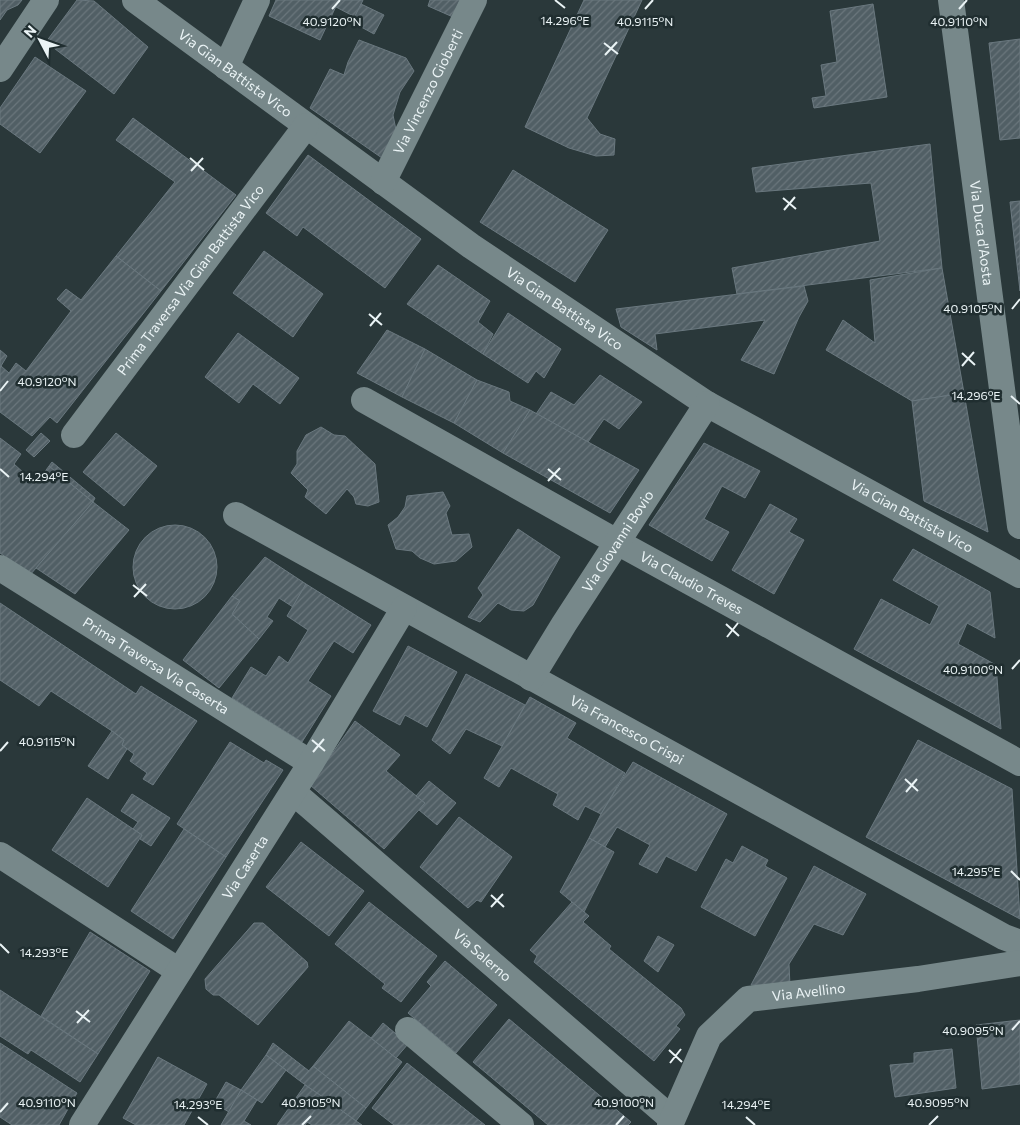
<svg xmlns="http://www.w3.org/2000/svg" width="1020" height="1125" viewBox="0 0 1020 1125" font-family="Commissioner,sans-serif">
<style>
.building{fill:url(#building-hatch);stroke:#6a787f}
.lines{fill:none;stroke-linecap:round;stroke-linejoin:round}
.street{stroke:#77888a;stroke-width:26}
.ticks{fill:none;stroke:#eaf3f5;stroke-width:2}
.labels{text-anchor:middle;stroke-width:5;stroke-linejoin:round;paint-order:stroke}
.street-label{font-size:14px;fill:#eaf3f5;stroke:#202e30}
.ticks-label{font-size:12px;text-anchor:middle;fill:#eaf3f5;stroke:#202e30;stroke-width:5;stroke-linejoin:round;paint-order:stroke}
</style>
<defs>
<pattern id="building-hatch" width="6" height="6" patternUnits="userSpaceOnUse" patternTransform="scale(1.25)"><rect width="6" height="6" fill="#515f65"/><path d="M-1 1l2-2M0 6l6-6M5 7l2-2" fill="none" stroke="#6a767c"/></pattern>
</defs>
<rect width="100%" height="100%" fill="#2a383a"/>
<g class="building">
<path d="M0,0H22L18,5L7,10L0,20Z"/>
<path d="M77,0L94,1L148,47L114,94L46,42Z"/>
<path d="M276,0H339L320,40L269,16Z"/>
<path d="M339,0H363L355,17L336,7Z"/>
<path d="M430,0H460L453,17L428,6Z"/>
<path d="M584,0H642L587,118L600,134L615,139L614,155L596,156L569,148L525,127Z"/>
<path d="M361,4L384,15L374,34L352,22Z"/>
<path d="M873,4L887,97L814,108L812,98L826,96L821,65L837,62L830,11Z"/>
<path d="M1020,39V138L1000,140L989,43Z"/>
<path d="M359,40L406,58L414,71L400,92L393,115L396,130L382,158L310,108L330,69L344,75L348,62Z"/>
<path d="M35,57L86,91L40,153L0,124V108Z"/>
<path d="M133,118L236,195L161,291L116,256L175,182L116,140Z"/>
<path d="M930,144L942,268L737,294L732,268L880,241L871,183L756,192L752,168Z"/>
<path d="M308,155L421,239L385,288L303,227L297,236L266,213Z"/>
<path d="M513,170L608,230L575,282L480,222Z"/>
<path d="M1020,201V291L1010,202Z"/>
<path d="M264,251L323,294L293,337L233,293Z"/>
<path d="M116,256L161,291L57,423L50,417L32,436L0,412V350L7,356L1,366L9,373L16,363L26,371L71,311L57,299L66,289L81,300Z"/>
<path d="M438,265L490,301L478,322L493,334L483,354L407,304Z"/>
<path d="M942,268L964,393L912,401L826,350L843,320L875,343L870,280Z"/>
<path d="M804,286L808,301L799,317L774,374L741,360L765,320L655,334L657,350L621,327L616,309Z"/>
<path d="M508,313L561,349L544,378L536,371L528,383L483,354Z"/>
<path d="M387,330L425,349L402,397L357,373Z"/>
<path d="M238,333L299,378L280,404L253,384L239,403L205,377Z"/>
<path d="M425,349L477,380L454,423L402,397Z"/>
<path d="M600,375L642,402L619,429L604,419L588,442L536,414L551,392L574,405Z"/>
<path d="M477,380L509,392L510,401L530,410L503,453L454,423Z"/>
<path d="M964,393L988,532L924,501L912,401Z"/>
<path d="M530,410L639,470L610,513L503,453Z"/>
<path d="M321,427L334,435L345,436L375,464L379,502L368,506L356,504L354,497L347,489L326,514L305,497L308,490L291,473L297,464V451L306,435Z"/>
<path d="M41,433L50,441L34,457L26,450Z"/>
<path d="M116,433L157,466L124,506L83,472Z"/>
<path d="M0,438L21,454L14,464L36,484L49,466L93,502L30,575L0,553Z"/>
<path d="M704,443L760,471L745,498L722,486L704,519L729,532L712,561L649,525Z"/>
<path d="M52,462L95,498L93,502L49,466Z"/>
<path d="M443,492L450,506L446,513L452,535L469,534L472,547L456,561L434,564L420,558L412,551L396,549L388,525L398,517L405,507L407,496Z"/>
<path d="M93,502L129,530L75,594L36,568Z"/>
<path d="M770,504L797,519L789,532L804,540L774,594L732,570Z"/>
<circle cx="175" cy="567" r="42"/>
<path d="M518,529L560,557L533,605L524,611L511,610L498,603L480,622L468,617L483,595L478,588Z"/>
<path d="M913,549L990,592L995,638L967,623L958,644L996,665L1001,729L854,649L881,599L930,625L939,606L893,580Z"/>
<path d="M265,557L306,584L293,607L279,598L267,617L273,621L259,639L232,614L240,601L232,596Z"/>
<path d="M306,584L371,625L353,653L334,641L308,681L331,696L302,742L232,698L251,667L266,676L279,656L288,663L308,630L287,616Z"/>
<path d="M232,596L240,601L232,614L259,639L219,688L183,660Z"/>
<path d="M0,603L136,694L141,686L197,721L153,785L143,779L147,773L130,761L134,754L122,745L124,740L112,731L51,691L39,706L0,680Z"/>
<path d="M408,646L457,672L427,727L405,715L400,725L373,711Z"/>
<path d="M466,674L525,705L502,746L466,729L450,754L432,740Z"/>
<path d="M530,697L576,723L567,738L625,773L601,814L585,806L578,820L553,805L558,794L511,768L499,787L484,778Z"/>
<path d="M355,721L400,755L386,771L425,803L384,849L310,785Z"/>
<path d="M112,731L124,740L122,745L127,749L108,779L88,766Z"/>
<path d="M918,740L1012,789L1020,919L866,837Z"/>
<path d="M230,742L264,763L266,760L283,770L226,857L177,824Z"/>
<path d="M633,762L727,814L696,871L666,856L657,873L639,864L650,845L617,827L605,847L589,838L601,814Z"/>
<path d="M429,781L456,803L437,825L419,810L425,803L416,796Z"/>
<path d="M132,794L170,818L151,846L140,839L142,835L133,829L138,822L121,811Z"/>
<path d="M87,798L142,835L108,887L52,850Z"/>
<path d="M459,817L512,857L481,902L477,900L468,908L420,867Z"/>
<path d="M184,829L226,857L173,939L131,911Z"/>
<path d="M589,838L614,852L584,912L560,892Z"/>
<path d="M301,842L364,891L329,936L266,887Z"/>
<path d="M742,846L768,860L765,866L787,878L755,936L701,907L726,859L733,863Z"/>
<path d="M814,866L866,894L843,935L814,924L789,964L790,986L751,985Z"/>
<path d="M369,902L437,956L401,1002L382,988L385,984L335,944Z"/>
<path d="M572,902L589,916L583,922L611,946L609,949L681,1008L685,1015L676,1026L680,1029L654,1061L534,962L537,956L530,950Z"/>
<path d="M254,923H263L307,962L308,967L258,1025L219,995H213L206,989L205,979Z"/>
<path d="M90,932L150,971L98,1054L41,1016Z"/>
<path d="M658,936L674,945L658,972L644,961Z"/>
<path d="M445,961L497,1005L456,1053L408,1013L431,986L427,982Z"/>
<path d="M0,990L98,1054L80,1082L31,1050L28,1054L0,1036Z"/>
<path d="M509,1019L631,1122L628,1125H548L473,1062Z"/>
<path d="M1020,1020V1084L982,1089L976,1025Z"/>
<path d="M349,1021L402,1062L366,1108L313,1066Z"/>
<path d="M383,1023L408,1044L396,1058L371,1038Z"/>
<path d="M0,1043L77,1093L59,1125H12L0,1117Z"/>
<path d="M273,1043L309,1071L300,1081L266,1055Z"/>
<path d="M952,1049L956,1088L895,1097L890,1065L914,1063V1053Z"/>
<path d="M266,1055L286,1070L262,1103L241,1090Z"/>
<path d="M158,1057L207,1084L184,1125H136L123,1118Z"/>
<path d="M407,1063L485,1125H394L372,1108Z"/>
<path d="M313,1066L366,1108L356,1121L300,1081Z"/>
<path d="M226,1082L241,1090L229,1112L214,1103Z"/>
<path d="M305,1085L323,1097L307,1122L305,1125H277Z"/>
<path d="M241,1090L257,1100L244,1121L251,1125H221Z"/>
<path d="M323,1097L356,1121L362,1125H312L307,1122Z"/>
</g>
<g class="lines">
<g class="street">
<path id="s1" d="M135,0L471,246L707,404L1020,575"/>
<path id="s2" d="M951,0L1020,526"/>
<path d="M226,67L257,0"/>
<path d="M0,69L46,0"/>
<path id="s3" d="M383,182L474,0"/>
<path id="s4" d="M364,400L617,542L1020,763"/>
<path id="s5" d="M74,435L306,126"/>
<path id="s6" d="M236,515L1004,937L1020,943"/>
<path id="s7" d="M0,568L311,763"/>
<path id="s8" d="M531,678L564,624L707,404"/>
<path id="s9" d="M293,792L672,1119"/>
<path d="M0,855L179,971"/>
<path d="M408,1030L521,1125"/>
<path id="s10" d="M82,1125L311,763L404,608"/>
<path id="s11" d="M670,1125L709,1036L748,999L918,979L1020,963"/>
</g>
</g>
<path class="ticks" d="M555,0L565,8M332,9L340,0M645,9L653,0M959,9L967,0M604,43L618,54M605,55L617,42M190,158L204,170M191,171L203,158M783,198L796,209M784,210L795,197M1012,309L1020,299M369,314L382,325M370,326L381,313M962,353L975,365M962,366L974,352M0,391L8,381M1011,396L1020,404M0,469L9,477M548,469L561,480M548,481L560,468M133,585L147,596M134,597L146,584M726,624L739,636M727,637L738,623M1012,669L1020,660M312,740L325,751M0,751L8,742M313,752L324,739M905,779L918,791M906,792L917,779M1011,871L1020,880M491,895L504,907M491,907L503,894M0,944L9,953M76,1011L90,1022M77,1023L89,1010M1012,1030L1020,1021M669,1050L682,1062M670,1063L681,1049M0,1112L8,1103M198,1117L208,1125M746,1117L755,1125M302,1125L311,1116M616,1125L624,1116M929,1125L938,1116"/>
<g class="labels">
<g class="street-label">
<text dy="5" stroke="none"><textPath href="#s1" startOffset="124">Via Gian Battista Vico</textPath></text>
<text dy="5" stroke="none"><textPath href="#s3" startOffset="101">Via Vincenzo Gioberti</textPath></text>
<text dy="5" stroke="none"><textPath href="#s2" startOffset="235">Via Duca d'Aosta</textPath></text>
<text dy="5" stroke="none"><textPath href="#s5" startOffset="194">Prima Traversa Via Gian Battista Vico</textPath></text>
<text dy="5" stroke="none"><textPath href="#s1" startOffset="529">Via Gian Battista Vico</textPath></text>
<text dy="5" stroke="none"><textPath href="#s1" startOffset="934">Via Gian Battista Vico</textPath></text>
<text dy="5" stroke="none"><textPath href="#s8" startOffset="162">Via Giovanni Bovio</textPath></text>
<text dy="5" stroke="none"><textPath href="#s4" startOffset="375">Via Claudio Treves</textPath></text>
<text dy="5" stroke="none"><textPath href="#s7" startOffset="184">Prima Traversa Via Caserta</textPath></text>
<text dy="5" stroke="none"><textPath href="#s6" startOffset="446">Via Francesco Crispi</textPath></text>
<text dy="5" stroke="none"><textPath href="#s10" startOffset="305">Via Caserta</textPath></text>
<text dy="5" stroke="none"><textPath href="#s9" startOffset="250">Via Salerno</textPath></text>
<text dy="5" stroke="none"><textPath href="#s11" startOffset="212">Via Avellino</textPath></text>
</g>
</g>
<g class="ticks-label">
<text x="565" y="25">14.296°E</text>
<text x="332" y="26">40.9120°N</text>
<text x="645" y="26">40.9115°N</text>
<text x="959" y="26">40.9110°N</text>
<text x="973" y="313">40.9105°N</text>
<text x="47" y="386">40.9120°N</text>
<text x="976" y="400">14.296°E</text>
<text x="44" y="481">14.294°E</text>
<text x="973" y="674">40.9100°N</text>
<text x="47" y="746">40.9115°N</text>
<text x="976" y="876">14.295°E</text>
<text x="44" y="957">14.293°E</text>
<text x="973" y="1035">40.9095°N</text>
<text x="47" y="1107">40.9110°N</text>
<text x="311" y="1107">40.9105°N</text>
<text x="624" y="1107">40.9100°N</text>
<text x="938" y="1107">40.9095°N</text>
<text x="198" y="1109">14.293°E</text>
<text x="746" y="1109">14.294°E</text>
</g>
<g transform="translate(40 40) rotate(311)" stroke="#202e30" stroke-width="4" paint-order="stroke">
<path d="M0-4L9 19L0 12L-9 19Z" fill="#eaf3f5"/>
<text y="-8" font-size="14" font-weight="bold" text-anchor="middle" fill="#eaf3f5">N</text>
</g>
</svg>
